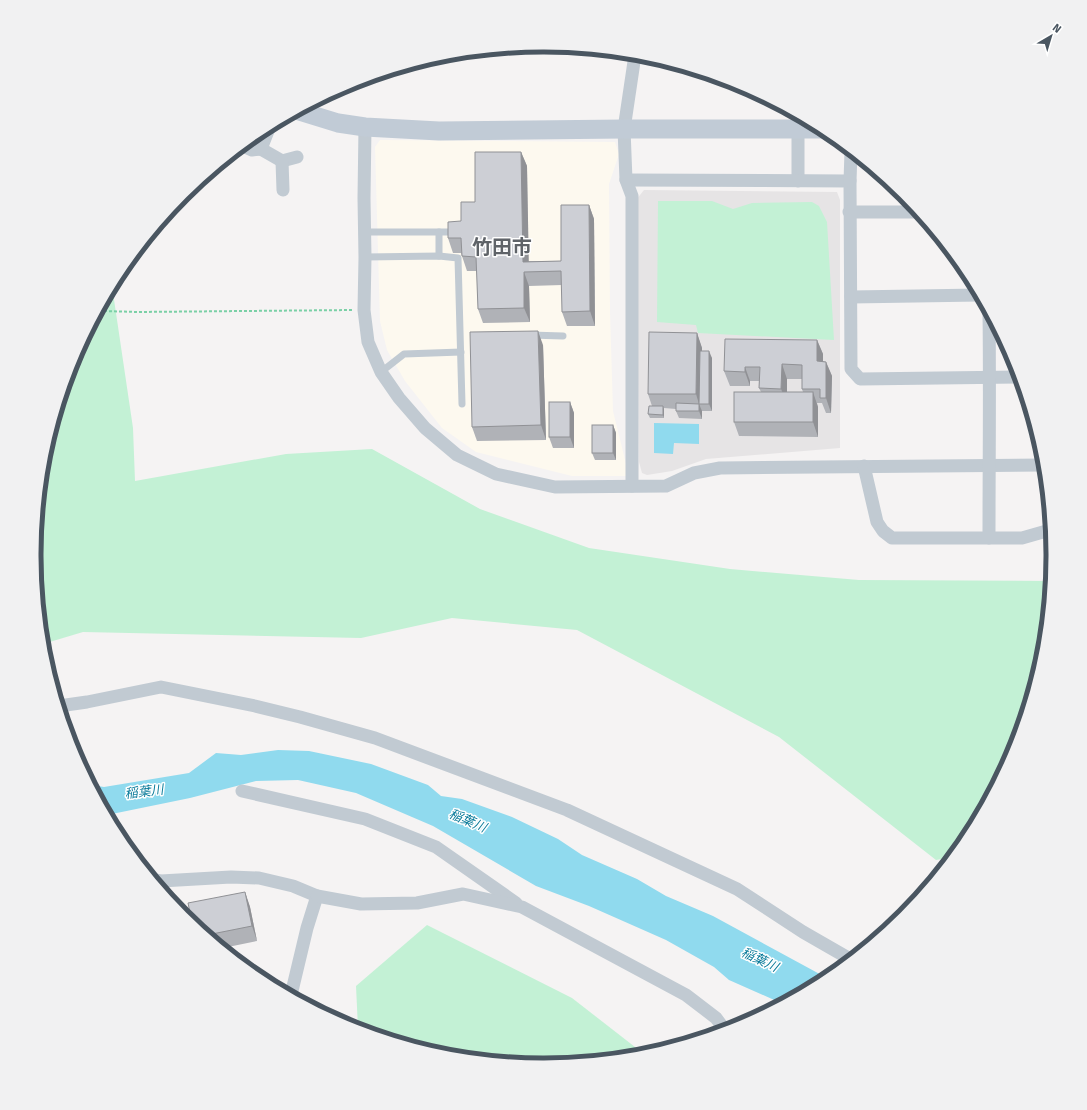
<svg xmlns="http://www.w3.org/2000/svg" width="1087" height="1110" viewBox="0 0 1087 1110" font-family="'Fira Sans','Noto Sans JP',sans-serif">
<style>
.commercial{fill:#fdf9ef}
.education{fill:#e6e4e5}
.green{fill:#c3f1d5}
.water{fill:#90daee}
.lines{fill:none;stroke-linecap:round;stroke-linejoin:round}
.path{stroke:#7ad0a6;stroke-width:2;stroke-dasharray:3 2;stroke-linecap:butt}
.lane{stroke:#c1cad2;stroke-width:7}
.street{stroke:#c1cad2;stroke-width:13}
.secondary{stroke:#c1cbd6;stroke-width:19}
.wall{fill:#b0b2b7;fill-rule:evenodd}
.shaded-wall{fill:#909195}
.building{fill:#cdcfd5;stroke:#909195}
.labels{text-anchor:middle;stroke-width:3;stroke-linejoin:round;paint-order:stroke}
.water-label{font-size:13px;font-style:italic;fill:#0c7c9b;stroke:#fff}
.town-label{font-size:20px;font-weight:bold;fill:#5f6368;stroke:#fff}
.rim{fill:none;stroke:#4a5661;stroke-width:5}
</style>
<rect width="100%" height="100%" fill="#f5f3f3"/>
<path class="commercial" d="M380,140L615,142L619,154L609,184L610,312L613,411L629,476H572L476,452L442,428L405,381L387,350L380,321L375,147Z"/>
<path class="education" d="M644,190L837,192L840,200V448L706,459L672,471L647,475L642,473L639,462L636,200Z"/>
<g class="green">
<path d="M658,201H712L733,209L752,203L812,202L819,206L827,222L834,340L698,333L696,325L657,322Z"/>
<path d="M112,286L133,428L135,481L286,454L372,449L480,509L589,548L730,569L859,580L1050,581L1043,655L1014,750L967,838L952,857L936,860L779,737L577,630L452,618L361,638L83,632L43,644L34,555L44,455L73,360Z"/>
<path d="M427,925L572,998L644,1054L543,1064L444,1055L358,1028L356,986Z"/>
</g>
<g class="water">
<path d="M654,423L699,424V444L674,443L673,454L654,453Z"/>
<path d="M278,750L309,751L371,764L428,785L441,796L462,799L512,817L558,839L582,855L637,879L666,896L713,916L827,978L781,1003L729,980L714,967L666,940L589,906L536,886L433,826L356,793L298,780L256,781L190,798L107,815L92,785L104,787L189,773L216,753L241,755Z"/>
</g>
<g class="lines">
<path class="path" d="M104,311L137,312L353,310"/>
<g class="lane">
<path d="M365,232H457"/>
<path d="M439,232V256"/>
<path d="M365,257L439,256L458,258L462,404"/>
<path d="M530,335L563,336"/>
<path d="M381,372L404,354L461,352"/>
</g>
<g class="street">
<path d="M798,116V181"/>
<path d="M365,127L364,198L365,257L364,310L368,342L381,372L399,398L425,428L457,455L496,474L555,487L666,486L694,473L720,468L1044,465"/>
<path d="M243,146L252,150L261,149L270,126"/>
<path d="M261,149L282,161L297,157"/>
<path d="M282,161L283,190"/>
<path d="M626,180L850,181L851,369L860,379L1019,377"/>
<path d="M850,181L851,152"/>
<path d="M849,212H918"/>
<path d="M851,297L980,295"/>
<path d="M989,313C990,388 989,463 989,538"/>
<path d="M864,466L877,522L883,531L892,538H1022L1050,530"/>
<path d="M632,486V196L626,180L624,129L635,55"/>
<path d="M59,706L87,702L161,687L255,706L300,717L375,738L567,810L737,889L803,932L850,959"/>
<path d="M242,791L365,819L436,847L516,903"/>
<path d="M155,880L161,881L231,877L259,878L293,886L317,896L307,928L291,995"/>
<path d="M317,896L361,904L417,903L463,894L522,907L686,995L716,1018L725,1030"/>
</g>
<path class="secondary" d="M299,111L338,123L365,127L439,131L624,129H823"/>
</g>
<g class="wall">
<path d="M521,152L527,166L528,261H561L589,205L594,219L595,326H567L562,312V285L529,286L530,322L483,323L478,309L477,271H467L461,253H453L448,238L475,202Z"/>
<path d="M697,333L702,348V351L712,358V411H702V419L679,418L676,411V409L664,408V418H650L648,414L652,406L648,394Z"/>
<path d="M817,340L823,354V361L826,362L832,376L831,413H826L822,403H817L818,407V437L739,436L734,422L761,392L759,388V381H750V386H730L724,371ZM787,379H802V389L803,392H787Z"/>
<path d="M543,345L546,440L477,441L472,427Z"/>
<path d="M570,402L574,413V448H553L549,437Z"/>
<path d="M613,425L616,433V460H595L592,453Z"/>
<path d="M245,892L250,907L257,941L223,948L192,922Z"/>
</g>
<g class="shaded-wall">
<path d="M521,152L527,166L529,272L523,262Z"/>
<path d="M589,205L594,219L595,326L590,311Z"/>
<path d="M524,272L529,286L530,322L524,308Z"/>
<path d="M538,331L543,345L546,440L541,425Z"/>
<path d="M697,333L702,348L701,404H699L696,394Z"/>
<path d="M817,340L823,354V376L817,361Z"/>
<path d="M709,351L712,358V411L709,404Z"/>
<path d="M826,362L832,376L831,413L826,398Z"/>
<path d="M782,364L787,379V403L781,389Z"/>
<path d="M745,367L750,381V386L745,372Z"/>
<path d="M813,392L818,407V437L813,422Z"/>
<path d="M570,402L574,413V448L570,437Z"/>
<path d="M699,404L702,411V419L699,411Z"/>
<path d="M663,406L664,410V418L663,415Z"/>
<path d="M613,425L616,433V460L613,453Z"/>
<path d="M245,892L250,907L257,941L252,926Z"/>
</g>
<g class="building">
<path d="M475,152H521L523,262L561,261V205H589L590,311L562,312L561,271L524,272V308L478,309L476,257L462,256L461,238H448V222L461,221V202H475Z"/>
<path d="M538,331L541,425L472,427L470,332Z"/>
<path d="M649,332L697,333L696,394H648Z"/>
<path d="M725,339L817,340V361L826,362V398H820V389H802V365L782,364L781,389L759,388L760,367H745V372L724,371Z"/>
<path d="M700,351H709V404H699Z"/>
<rect x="734" y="392" width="79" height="30"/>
<rect x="549" y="402" width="21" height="35"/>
<path d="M676,403L699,404V411H676Z"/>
<path d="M649,406H663V415L648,414Z"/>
<rect x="592" y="425" width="21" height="28"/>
<path d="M245,892L252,926L207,935L192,922L188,903Z"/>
</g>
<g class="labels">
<g class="water-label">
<text transform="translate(144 791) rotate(-7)" y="5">稲葉川</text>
<text transform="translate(468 820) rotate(23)" y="5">稲葉川</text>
<text transform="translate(760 959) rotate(25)" y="5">稲葉川</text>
</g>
<g class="town-label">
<text x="502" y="254">竹田市</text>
</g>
</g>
<path d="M0 0H1087V1110H0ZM543 52H544A502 502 0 0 1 1046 554V556A502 502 0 0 1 544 1058H543A502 502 0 0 1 41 556V554A502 502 0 0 1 543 52Z" fill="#f1f1f2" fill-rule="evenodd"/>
<path class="rim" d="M543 52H544A502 502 0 0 1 1046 554V556A502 502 0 0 1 544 1058H543A502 502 0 0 1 41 556V554A502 502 0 0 1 543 52Z"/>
<g transform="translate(1051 36) rotate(38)" stroke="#ffffff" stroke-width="3" paint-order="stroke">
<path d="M0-3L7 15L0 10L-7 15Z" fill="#4a5661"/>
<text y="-6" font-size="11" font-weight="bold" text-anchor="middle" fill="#4a5661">N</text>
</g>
</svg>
